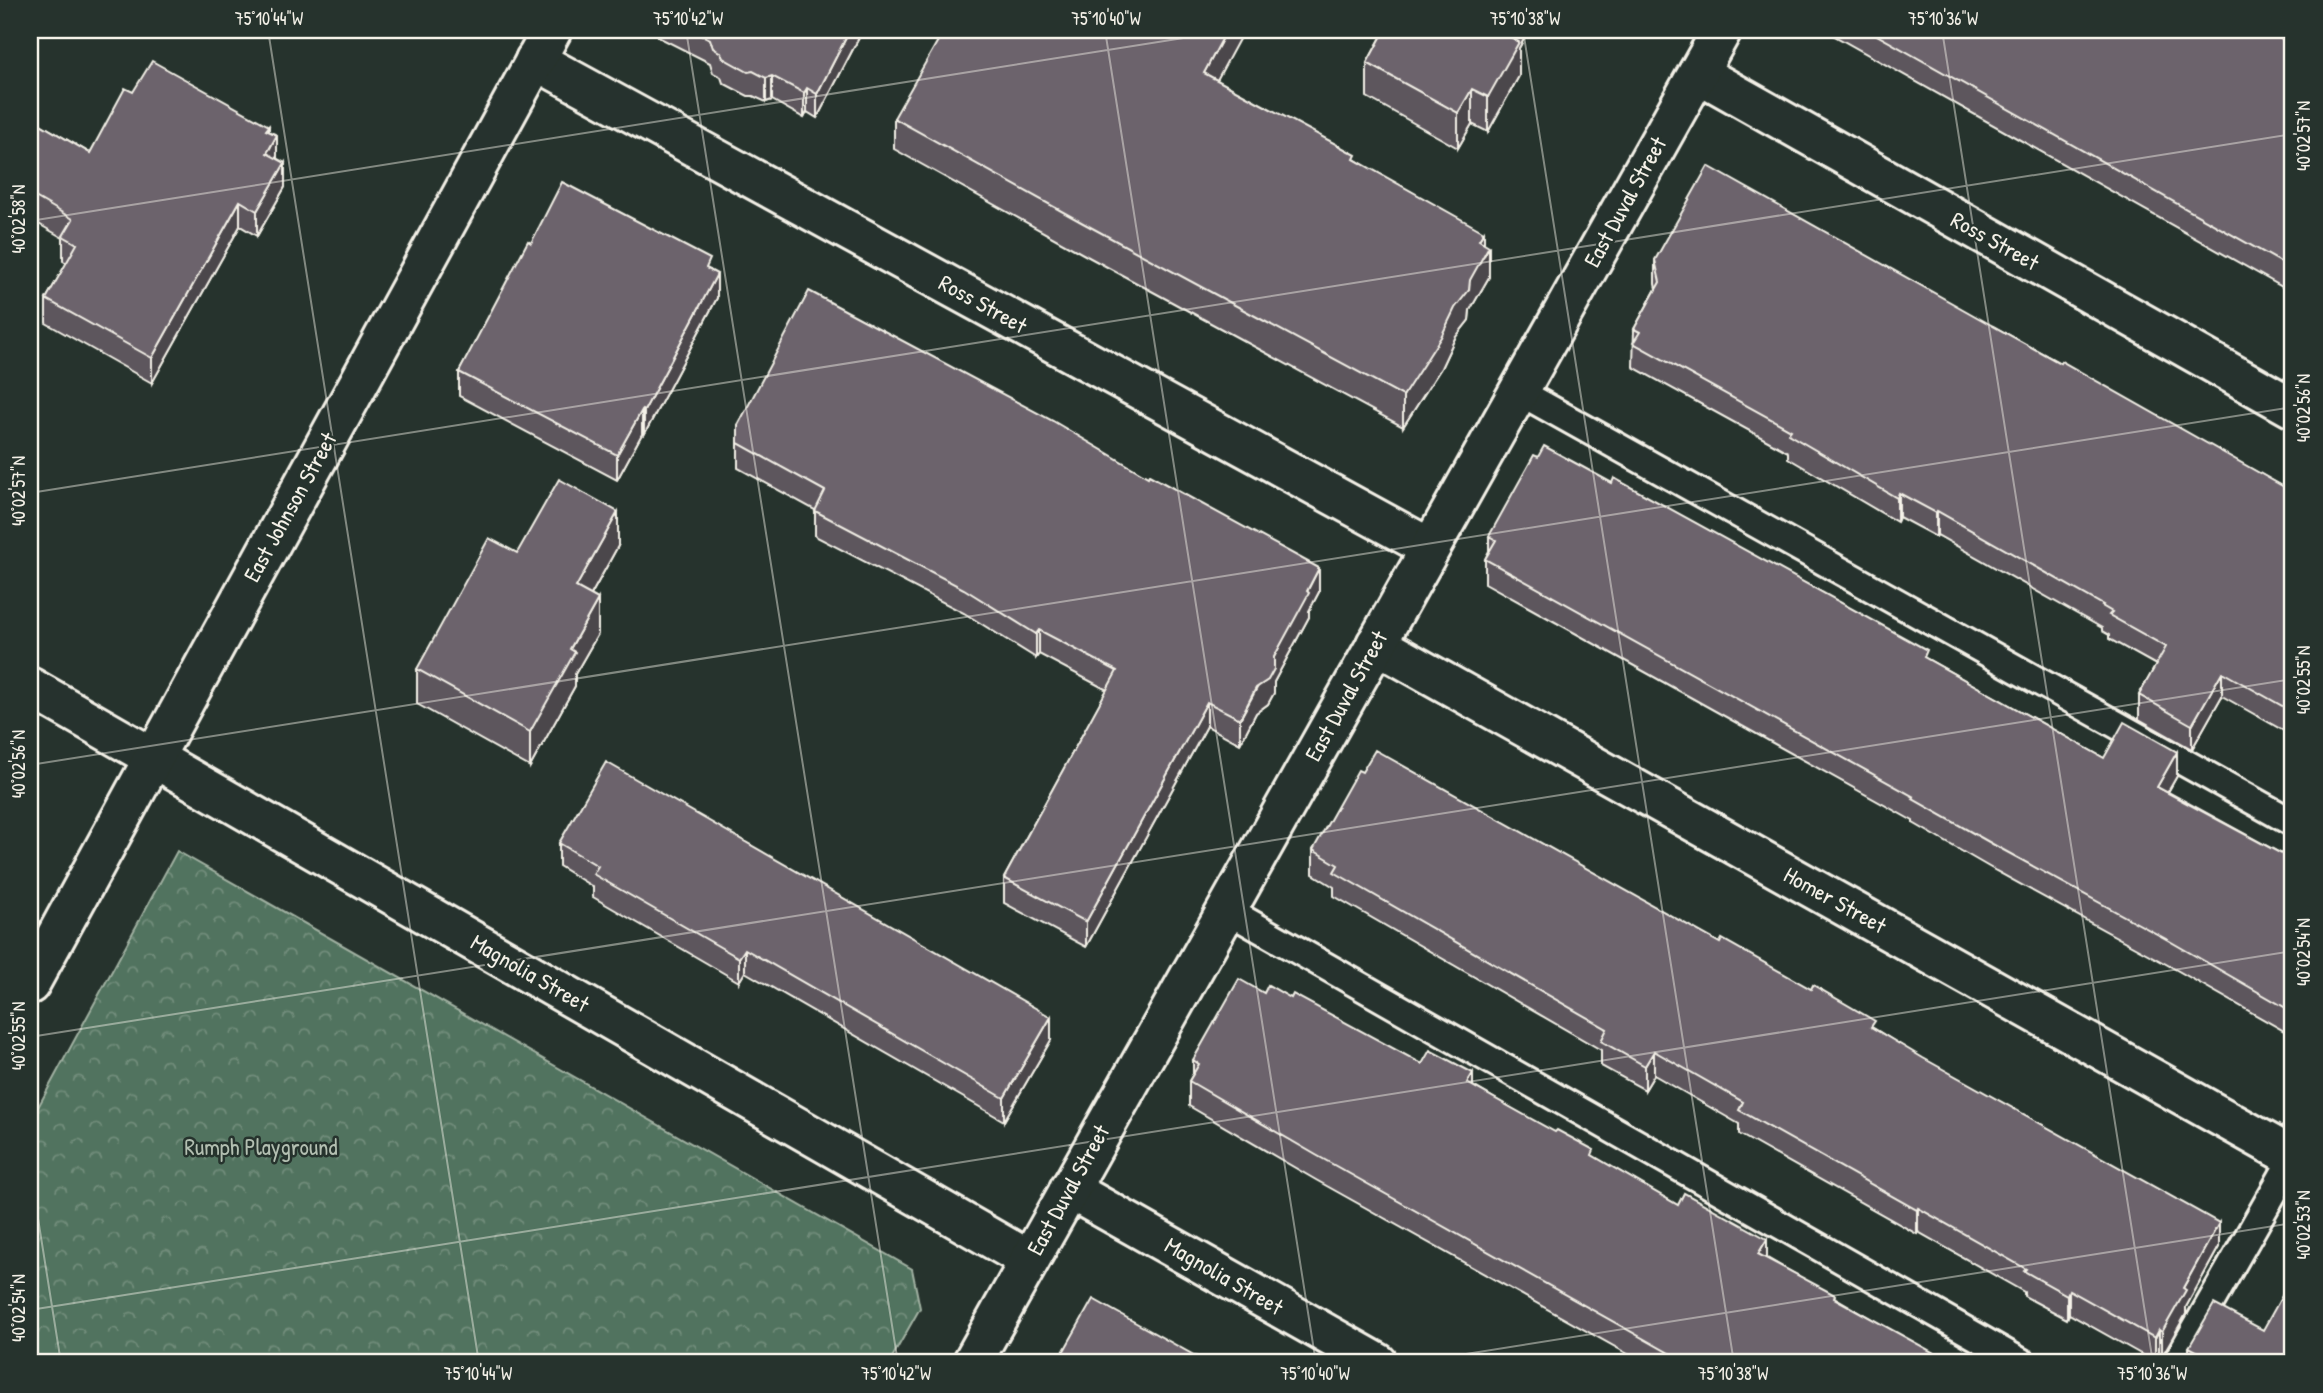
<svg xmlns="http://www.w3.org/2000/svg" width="2323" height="1393" viewBox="0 0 2323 1393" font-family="'Patrick Hand',sans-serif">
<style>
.forest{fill:url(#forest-crowns);stroke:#a2b2a3;stroke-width:2}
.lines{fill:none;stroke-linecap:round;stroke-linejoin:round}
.service-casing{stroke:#f4f1e8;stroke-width:32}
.minor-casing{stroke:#f4f1e8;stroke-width:44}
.service{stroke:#26332d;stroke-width:26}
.minor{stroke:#26332d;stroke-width:38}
.wall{fill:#5d565d;stroke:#f4f1e8;stroke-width:2}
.shaded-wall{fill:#4c464c;stroke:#f4f1e8;stroke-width:2}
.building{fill:#6c646c;stroke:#f4f1e8;stroke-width:2}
.ticks{fill:none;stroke:#f4f1e8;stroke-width:2;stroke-opacity:0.45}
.labels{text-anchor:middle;stroke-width:5;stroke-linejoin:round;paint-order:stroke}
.street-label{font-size:23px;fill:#f4f1e8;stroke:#26332d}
.park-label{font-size:23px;fill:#b3bfb1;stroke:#26332d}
.neatline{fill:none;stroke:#f4f1e8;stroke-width:2.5}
.ticks-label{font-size:18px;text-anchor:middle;fill:#f4f1e8}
</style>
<defs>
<pattern id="forest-crowns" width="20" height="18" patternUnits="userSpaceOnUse" patternTransform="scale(1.75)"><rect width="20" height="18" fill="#51735e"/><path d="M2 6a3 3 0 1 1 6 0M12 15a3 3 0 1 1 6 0" fill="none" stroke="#738e7d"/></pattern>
</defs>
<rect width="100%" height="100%" fill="#26332d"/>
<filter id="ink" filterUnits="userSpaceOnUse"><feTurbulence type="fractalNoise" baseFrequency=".0143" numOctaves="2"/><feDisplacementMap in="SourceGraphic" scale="14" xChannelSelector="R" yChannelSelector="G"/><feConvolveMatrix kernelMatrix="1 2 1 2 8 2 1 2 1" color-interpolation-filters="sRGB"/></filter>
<g filter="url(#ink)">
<path class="forest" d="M177,851L912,1269L920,1308L889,1363H30V1122Z"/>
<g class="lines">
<defs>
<g id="service">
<path d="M1518,391L2293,823"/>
<path d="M1227,910L2023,1363"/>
<path d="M2176,1363L2293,1158"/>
</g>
<g id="minor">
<path d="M535,60L1430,548"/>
<path d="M1698,73L2293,408"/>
<path d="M1376,644L2293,1157"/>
<path d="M30,687L1029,1260"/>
<path d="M30,984L552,30"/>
<path d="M1069,1189L1378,1363"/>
<path d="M972,1363L1722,30"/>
</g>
</defs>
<use href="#service" class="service-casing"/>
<use href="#minor" class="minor-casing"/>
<use href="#service" class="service"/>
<use href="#minor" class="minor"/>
</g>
<g class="wall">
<path d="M658,30H863L817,118L807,112L804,118L772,100L766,102L753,96H748L723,83L721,77L713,73L710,63L658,37Z"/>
<path d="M1385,30H1529L1519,48V76L1488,132L1472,124L1458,148L1367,97V63Z"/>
<path d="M1824,30H2264L2293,45V293Z"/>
<path d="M1216,80L1356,160L1484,243L1489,277L1470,310L1469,320L1455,338L1441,368L1403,427L1083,254L894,149V118Z"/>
<path d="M133,92L269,131L285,187L257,236L240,226L152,383L46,323V299L67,263L63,261V238L30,219V118L90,153Z"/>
<path d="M531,243L710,270L717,298L644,435L642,434L617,480L459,396V372Z"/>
<path d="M1655,260L1993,326L2293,492V736L2222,696L2192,749L2139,719V695L2156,665L2109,639V635L2102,631V628L1937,535L1936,537L1899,517L1897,522L1788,458V452L1633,367L1634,329L1656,289L1655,284Z"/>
<path d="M738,425L1319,592L1309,611V617L1274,682V693L1268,704L1256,713L1240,744L1207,726L1086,947L1004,903V878L1107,690L1039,654L1036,658L964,613L815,536V510L738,468Z"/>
<path d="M1489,536L1927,659L2104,758L2177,776L2168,792L2293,860V1036L2166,964L1996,871L1913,823V821L1485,583V559L1489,551Z"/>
<path d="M618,546L591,595L598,634L575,674V686L530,767L417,704V669L517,553Z"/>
<path d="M559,843L1051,1040L1004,1121L745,972L739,982L593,897V887L559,866Z"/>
<path d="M1313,850L1720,943L1875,1029L2219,1247L2186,1307V1314L2162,1356L2159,1355L2155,1362L2069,1314L2067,1319L2024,1296V1292L1918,1232L1917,1234L1739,1134V1124L1654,1075L1645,1090L1601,1066V1050L1334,896V887L1313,874Z"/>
<path d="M1264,993L1291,998L1422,1064L1473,1086L1947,1363H1644L1316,1180L1189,1106V1081L1193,1074V1060Z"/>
<path d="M2189,1347L2293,1363H2189Z"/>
</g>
<g class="shaded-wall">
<path d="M850,30H863L817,118V94Z"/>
<path d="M1227,30H1244L1204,104V73Z"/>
<path d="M1510,30H1529L1519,48V76L1488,132V97L1507,35Z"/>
<path d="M772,76V100L766,102V78Z"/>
<path d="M807,88V112L804,118V93Z"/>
<path d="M1472,89V124L1458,148V113Z"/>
<path d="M269,126V150L277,135V159L267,177L266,130Z"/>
<path d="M285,163V187L257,236V211Z"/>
<path d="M240,201V226L152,383V358Z"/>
<path d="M1484,232V256L1489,246V277L1470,310L1469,320L1455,338L1441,368L1403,427V396L1470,280L1479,240Z"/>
<path d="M717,274V298L644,435V411Z"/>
<path d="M642,410V434L617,480V455Z"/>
<path d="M1899,493V517L1897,522V498Z"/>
<path d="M1937,511V535L1936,537V513Z"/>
<path d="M618,512V546L576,622V587Z"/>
<path d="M1319,568V592L1309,611V617L1274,682V693L1268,704L1256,713L1240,744V719L1274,657Z"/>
<path d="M598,599V634L575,674V686L530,767V732L570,649Z"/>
<path d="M1039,630V654L1036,658V634Z"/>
<path d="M2222,672V696L2192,749V725Z"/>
<path d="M1207,702V726L1086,947V922Z"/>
<path d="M2177,752V776L2157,811V787Z"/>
<path d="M745,949V972L739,982V958Z"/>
<path d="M1051,1017V1040L1004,1121V1098Z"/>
<path d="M1654,1051V1075L1645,1090V1066Z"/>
<path d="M1473,1073V1098L1467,1083Z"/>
<path d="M1918,1208V1232L1917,1234V1210Z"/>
<path d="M2219,1223V1247L2186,1307V1314L2162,1356V1332L2183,1288Z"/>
<path d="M1767,1239V1263L1758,1254Z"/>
<path d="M2069,1290V1314L2067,1319V1295Z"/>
<path d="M2159,1330V1355L2155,1362V1338Z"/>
</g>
<g class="building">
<path d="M692,30H850L817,94L807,88L804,93L772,76L766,78L753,71L748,72L723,58L721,53L713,48L710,39Z"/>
<path d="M944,30H1227L1204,73L1356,155L1354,159L1484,232L1479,240L1489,246L1470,280L1469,290L1455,308L1441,337L1403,396L1083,223L894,118Z"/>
<path d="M1385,30H1510L1507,35L1519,42L1488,97L1472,89L1458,113L1367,63Z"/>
<path d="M1868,30H2264L2293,45V269Z"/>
<path d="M152,61L269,126L266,130L277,135L267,153L285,163L257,211L240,201L152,358L46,299L77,244L63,236L73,219L30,194V118L90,153L125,88L133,92Z"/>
<path d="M1708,166L1993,326L2060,363L2061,361L2293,492V712L2222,672L2192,725L2139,695L2166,647L2109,615L2112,612L2102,606L2103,605L1937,511L1936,513L1899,493L1897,498L1788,434L1791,430L1633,343L1640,332L1634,329L1660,282L1655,260Z"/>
<path d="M562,182L710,259L706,268L717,274L644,411L642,410L617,455L459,372L528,241L531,243Z"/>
<path d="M809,291L1053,421L1148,477L1149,475L1319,568L1307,591L1309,593L1274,657V669L1268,680L1256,688L1240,719L1207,702L1086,922L1004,878L1117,671L1039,630L1036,634L964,589L815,511L825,491L738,443V425Z"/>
<path d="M1544,446L1612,483L1614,478L1927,650L1924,657L2104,758L2124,722L2177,752L2157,787L2293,860V1012L2166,939L1996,846L1913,799L1914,797L1485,559L1496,540L1489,536L1534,455L1538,457Z"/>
<path d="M559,479L618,512L576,587L598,599L570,649L575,652L530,732L417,669L489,538L517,553Z"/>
<path d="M1375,750L1720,943L1722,939L1811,989L1813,985L1875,1021L1871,1027L1923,1058L2219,1223L2183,1288L2186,1290L2162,1332L2159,1330L2155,1338L2069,1290L2067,1295L2024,1271L2026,1269L1918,1208L1917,1210L1739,1110L1743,1102L1654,1051L1645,1066L1601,1041L1607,1029L1334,872L1338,865L1313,850L1358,770L1362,772Z"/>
<path d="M606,762L1051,1017L1004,1098L745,949L739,958L593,874L598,866L559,843Z"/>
<path d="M1239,979L1264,993L1268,985L1291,998L1293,994L1422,1064L1430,1050L1473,1073L1467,1083L1555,1132L1557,1130L1594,1150L1592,1155L1678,1205L1684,1193L1767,1239L1758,1254L1835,1295L1834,1298L1947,1360L1945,1363H1687L1316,1155L1189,1081L1199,1064L1193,1060Z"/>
<path d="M2293,1276V1363H2219L2189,1347L2214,1304L2263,1330Z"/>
<path d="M1093,1299L1208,1363H1057Z"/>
</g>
</g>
<path class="ticks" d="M268,30L479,1363M686,30L898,1363M1105,30L1316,1363M1523,30L1734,1363M1942,30L2153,1363M30,221L1234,30M30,493L2293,134M30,765L2293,407M30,1037L2293,679M30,1168L61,1363M30,1310L2293,951M1409,1363L2293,1223"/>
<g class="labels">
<g class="street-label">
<text transform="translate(1625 202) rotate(-61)" y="8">East Duval Street</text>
<text transform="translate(1995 241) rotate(29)" y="8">Ross Street</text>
<text transform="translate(983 304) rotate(29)" y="8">Ross Street</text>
<text transform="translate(290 507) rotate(-61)" y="8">East Johnson Street</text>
<text transform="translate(1346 696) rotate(-61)" y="8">East Duval Street</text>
<text transform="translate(1835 900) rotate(29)" y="8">Homer Street</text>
<text transform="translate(530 973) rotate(30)" y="8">Magnolia Street</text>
<text transform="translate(1068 1190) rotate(-61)" y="8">East Duval Street</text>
<text transform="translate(1224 1276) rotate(30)" y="8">Magnolia Street</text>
</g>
<g class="park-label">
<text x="261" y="1155">Rumph Playground</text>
</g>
</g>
<rect width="2323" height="1393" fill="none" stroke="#26332d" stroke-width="77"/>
<rect x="38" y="38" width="2246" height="1316" class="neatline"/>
<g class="ticks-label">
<text x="269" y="25">75°10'44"W</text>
<text x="688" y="25">75°10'42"W</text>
<text x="1106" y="25">75°10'40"W</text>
<text x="1525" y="25">75°10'38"W</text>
<text x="1943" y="25">75°10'36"W</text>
<text transform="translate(2304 136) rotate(-90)" y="6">40°02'57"N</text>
<text transform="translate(19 219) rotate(-90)" y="6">40°02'58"N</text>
<text transform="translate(2304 408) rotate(-90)" y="6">40°02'56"N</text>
<text transform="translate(19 491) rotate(-90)" y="6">40°02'57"N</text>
<text transform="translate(2304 680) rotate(-90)" y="6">40°02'55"N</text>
<text transform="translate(19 764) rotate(-90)" y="6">40°02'56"N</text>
<text transform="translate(2304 952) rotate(-90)" y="6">40°02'54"N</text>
<text transform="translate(19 1036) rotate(-90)" y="6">40°02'55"N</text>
<text transform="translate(2304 1225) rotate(-90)" y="6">40°02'53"N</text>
<text transform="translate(19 1308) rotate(-90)" y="6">40°02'54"N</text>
<text x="478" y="1380">75°10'44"W</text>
<text x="896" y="1380">75°10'42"W</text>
<text x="1315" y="1380">75°10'40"W</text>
<text x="1733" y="1380">75°10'38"W</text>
<text x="2152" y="1380">75°10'36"W</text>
</g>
</svg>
